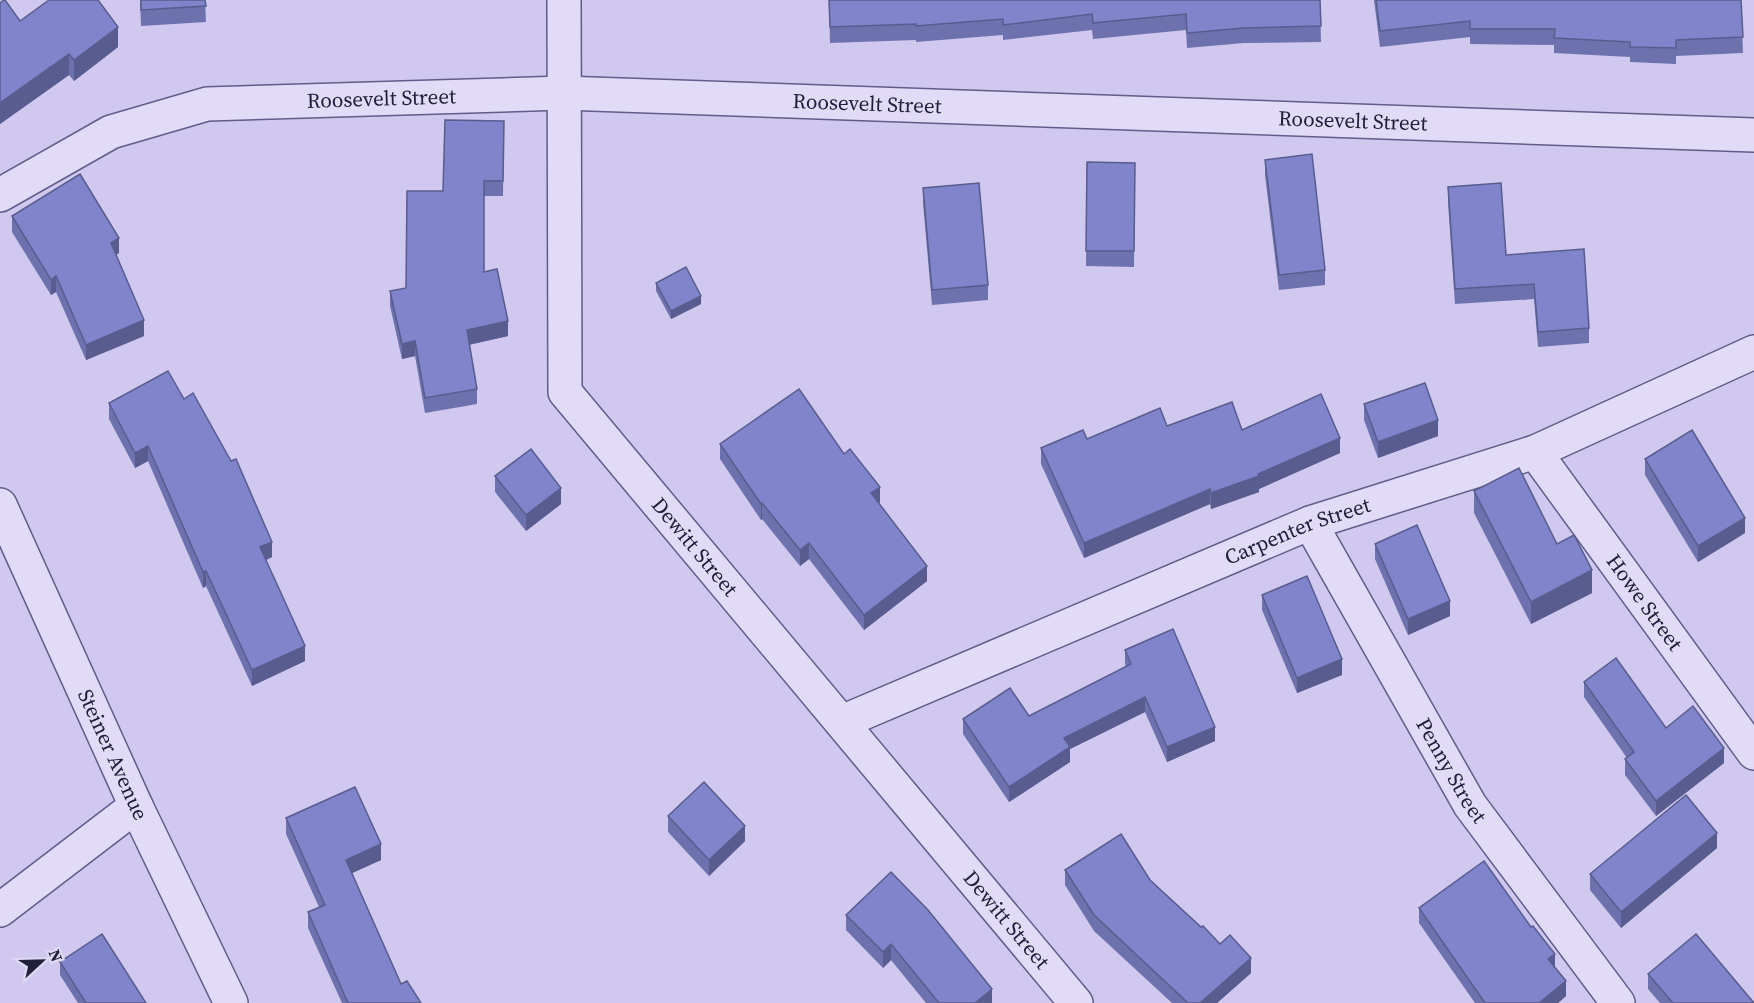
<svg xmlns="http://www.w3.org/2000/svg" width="1754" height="1003" viewBox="0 0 1754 1003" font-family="'Source Serif 4',serif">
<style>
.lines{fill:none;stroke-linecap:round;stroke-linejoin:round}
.minor-casing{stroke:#5f5d8a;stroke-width:36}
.minor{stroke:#e2dbf8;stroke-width:33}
.wall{fill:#6d72af}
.shaded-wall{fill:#595c8e}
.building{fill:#7f84cb;stroke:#595c8e;stroke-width:1.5}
.labels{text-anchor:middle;stroke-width:6;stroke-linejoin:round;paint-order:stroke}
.street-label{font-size:21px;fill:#20203a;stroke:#ded8f5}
</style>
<rect width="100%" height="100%" fill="#d0c8ee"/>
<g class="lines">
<defs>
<g id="minor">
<path id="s1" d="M564,0L565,392L1076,1003"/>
<path id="s2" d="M0,195L111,132L207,104L563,93L1754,135"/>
<path id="s3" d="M1535,452L1754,753"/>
<path id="s4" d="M0,505L136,806L231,1003"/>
<path id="s5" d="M1310,523L1470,805L1618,1003"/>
<path id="s6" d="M842,722L1310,523L1535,452L1754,352"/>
<path d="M0,910L136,806"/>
</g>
</defs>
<use href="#minor" class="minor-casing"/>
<use href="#minor" class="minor"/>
</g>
<g class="wall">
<path d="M140,0H205L206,22L141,26Z"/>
<path d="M829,0H1320L1321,42L1244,43L1187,48L1186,30L1093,39L1092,30L1003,40V35L916,42V40L830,43Z"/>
<path d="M1374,0H1741L1743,53L1676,56V64L1630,62V57L1554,53V45L1470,44V37L1380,47Z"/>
<path d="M0,3L20,21L118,47L74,81L69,75L0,124Z"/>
<path d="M504,121L503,196H484V272L508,336L469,345L477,389V404L425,413L415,356L402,359L390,306V291L406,288L443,191Z"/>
<path d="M1265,160L1325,270V285L1279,290L1265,175Z"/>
<path d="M1087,162L1135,163L1134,267L1086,266Z"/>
<path d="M1448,187L1506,255L1589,328V343L1538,347L1534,299L1455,304L1448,202Z"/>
<path d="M923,188L988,285V300L932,305L923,203Z"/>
<path d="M12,216L119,253L116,255L144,336L86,360L56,292L51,295L12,232Z"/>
<path d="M656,283L701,304L671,319L656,291Z"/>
<path d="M109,403L272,557L266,560L305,661L252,686L206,586L203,588L148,461L135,468L109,419Z"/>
<path d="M1364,404L1438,436L1378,458L1364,420Z"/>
<path d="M1167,426L1242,430L1340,453L1259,489V492L1211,509L1210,504L1084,558L1041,464V448Z"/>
<path d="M720,444L844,454L880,502L879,503L927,581L864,630L809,559L800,566L762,519L761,520L720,459Z"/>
<path d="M1645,459L1745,533L1698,562L1645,475Z"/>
<path d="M495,476L561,504L526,531L495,492Z"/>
<path d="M1474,491L1592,593L1531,624L1474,513Z"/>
<path d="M1375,544L1450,616L1408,635L1375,559Z"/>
<path d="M1262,595L1342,675L1297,693L1262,610Z"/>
<path d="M1125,650L1215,741L1167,762L1145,712L1070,749V762L1009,802L963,734V719L1029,716L1126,667L1125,664Z"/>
<path d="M1584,682L1666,728L1724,763L1656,816L1625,775V759L1627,758L1584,697Z"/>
<path d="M668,816L745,841L709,876L668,832Z"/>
<path d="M286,818L381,860L351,873L401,984L421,1003H342L308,928V912L319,907L286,834Z"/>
<path d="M1717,848L1621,928L1590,890V874Z"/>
<path d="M1065,870L1150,880L1251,973L1217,1003H1172L1094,931L1065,885Z"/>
<path d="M1419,908L1555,968L1566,996L1558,1003H1475L1419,923Z"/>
<path d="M846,915L992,1003H926L891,960L883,968L846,930Z"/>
<path d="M60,962L146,1003H78L60,975Z"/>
<path d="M1648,974L1754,1003H1660L1648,989Z"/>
</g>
<g class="shaded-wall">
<path d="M118,27V47L74,81V60Z"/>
<path d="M69,54V75L0,124V103Z"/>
<path d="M119,238V253L111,258V243Z"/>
<path d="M56,276V292L51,295V280Z"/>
<path d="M701,296V304L671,319V311Z"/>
<path d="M144,320V336L86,360V345Z"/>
<path d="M508,321V336L467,345V330Z"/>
<path d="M415,341V356L402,359V344Z"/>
<path d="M1438,420V436L1378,458V442Z"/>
<path d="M1340,438V453L1259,489V492L1211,509V493Z"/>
<path d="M148,446V461L135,468V453Z"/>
<path d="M880,487V502L871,509V493Z"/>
<path d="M561,488V504L526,531V515Z"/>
<path d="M1210,489V504L1084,558V543Z"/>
<path d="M762,503V519L761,520V504Z"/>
<path d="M1745,518V533L1698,562V546Z"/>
<path d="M272,542V557L260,563V547Z"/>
<path d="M809,543V559L800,566V550Z"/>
<path d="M927,566V581L864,630V615Z"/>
<path d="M1592,570V593L1531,624V602Z"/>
<path d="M206,571V586L203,588V572Z"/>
<path d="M1450,601V616L1408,635V619Z"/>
<path d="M305,646V661L252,686V670Z"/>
<path d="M1342,659V675L1297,693V678Z"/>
<path d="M1145,697V712L1070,749V762L1009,802V787L1064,738Z"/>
<path d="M1215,727V741L1167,762V747Z"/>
<path d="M1724,748V763L1656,816V801Z"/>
<path d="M745,826V841L709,876V860Z"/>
<path d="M1717,833V848L1621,928V912Z"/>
<path d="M381,844V860L346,876V860Z"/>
<path d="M891,944V960L883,968V952Z"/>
<path d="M1555,954V969L1548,959Z"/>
<path d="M1251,958V973L1217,1003H1200Z"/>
<path d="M1566,981V996L1558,1003H1539Z"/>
<path d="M992,989V1003H975Z"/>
</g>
<g class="building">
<path d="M4,0H5L20,21L49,0H98L118,27L74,60L69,54L0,103V3Z"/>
<path d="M141,0H205L206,6L141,10Z"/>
<path d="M829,0H1320L1321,26L1244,28L1187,33L1186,14L1093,23L1092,14L1003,25V19L916,26V24L830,27Z"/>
<path d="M1376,0H1741L1743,37L1676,40V48L1630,47V42L1554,38L1555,29H1470V21L1380,31Z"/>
<path d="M445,120L504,121L503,181H484V272L497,269L508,321L467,330L477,389L425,398L415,341L402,344L390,291L406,288L407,191H443Z"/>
<path d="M1312,154L1325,270L1279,275L1265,160Z"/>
<path d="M1087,162L1135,163L1134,251H1086Z"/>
<path d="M80,174L119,238L111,243L144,320L86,345L56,276L51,280L12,216Z"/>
<path d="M979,183L988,285L932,290L923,188Z"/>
<path d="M1501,183L1506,255L1584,249L1589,328L1538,332L1534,284L1455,289L1448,187Z"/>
<path d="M686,267L701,296L671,311L656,283Z"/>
<path d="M168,371L184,399L193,393L231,461L236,459L272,542L260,547L305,646L252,670L206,571L203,572L148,446L135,453L109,403Z"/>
<path d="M1425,383L1438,420L1378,442L1364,404Z"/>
<path d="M799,389L844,454L850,449L880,487L871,493L927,566L864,615L809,543L800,550L762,503L761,504L720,444Z"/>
<path d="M1321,394L1340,438L1258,474L1259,476L1211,493L1210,489L1084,543L1041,448L1083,430L1087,439L1160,408L1167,426L1232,402L1242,430Z"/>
<path d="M1692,430L1745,518L1698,546L1645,459Z"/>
<path d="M531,449L561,488L526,515L495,476Z"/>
<path d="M1519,468L1557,544L1574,535L1592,570L1531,602L1474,491Z"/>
<path d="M1417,525L1450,601L1408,619L1375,544Z"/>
<path d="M1307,576L1342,659L1297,678L1262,595Z"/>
<path d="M1173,629L1215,727L1167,747L1145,697L1064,738L1070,747L1009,787L963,719L1010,688L1029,716L1131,664L1125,650Z"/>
<path d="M1616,658L1666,728L1693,706L1724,748L1656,801L1625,759L1634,752L1584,682Z"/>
<path d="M704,782L745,826L709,860L668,816Z"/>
<path d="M355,787L381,844L346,860L401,984L407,981L421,1003H348L308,912L325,905L286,818Z"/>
<path d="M1686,795L1717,833L1621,912L1590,874Z"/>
<path d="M1121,834L1150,880L1201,927L1203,926L1220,944L1230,935L1251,958L1200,1003H1188L1094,915L1065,870Z"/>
<path d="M1484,861L1531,927L1533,926L1555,954L1548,959L1566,981L1539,1003H1485L1419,908Z"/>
<path d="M891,872L928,910L992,989L975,1003H939L891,944L883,952L846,915Z"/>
<path d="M102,934L146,1003H86L60,962Z"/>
<path d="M1696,934L1754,1003H1673L1648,974Z"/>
</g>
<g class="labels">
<g class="street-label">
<text dy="7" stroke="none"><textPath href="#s2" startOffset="402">Roosevelt Street</textPath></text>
<text dy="7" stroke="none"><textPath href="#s2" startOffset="888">Roosevelt Street</textPath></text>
<text dy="7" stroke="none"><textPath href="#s2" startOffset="1374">Roosevelt Street</textPath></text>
<text dy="7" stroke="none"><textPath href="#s6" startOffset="494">Carpenter Street</textPath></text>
<text dy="7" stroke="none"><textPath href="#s1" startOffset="594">Dewitt Street</textPath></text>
<text dy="7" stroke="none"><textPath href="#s3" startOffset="186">Howe Street</textPath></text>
<text dy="7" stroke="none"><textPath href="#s4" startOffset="274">Steiner Avenue</textPath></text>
<text dy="7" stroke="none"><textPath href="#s5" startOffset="285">Penny Street</textPath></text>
<text dy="7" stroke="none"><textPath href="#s1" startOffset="1080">Dewitt Street</textPath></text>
</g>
</g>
<g transform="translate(42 961) rotate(68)" stroke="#ded8f5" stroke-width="4.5" paint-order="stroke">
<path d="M0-4.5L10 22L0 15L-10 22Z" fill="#20203a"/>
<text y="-9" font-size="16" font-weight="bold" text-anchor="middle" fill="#20203a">N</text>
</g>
</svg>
